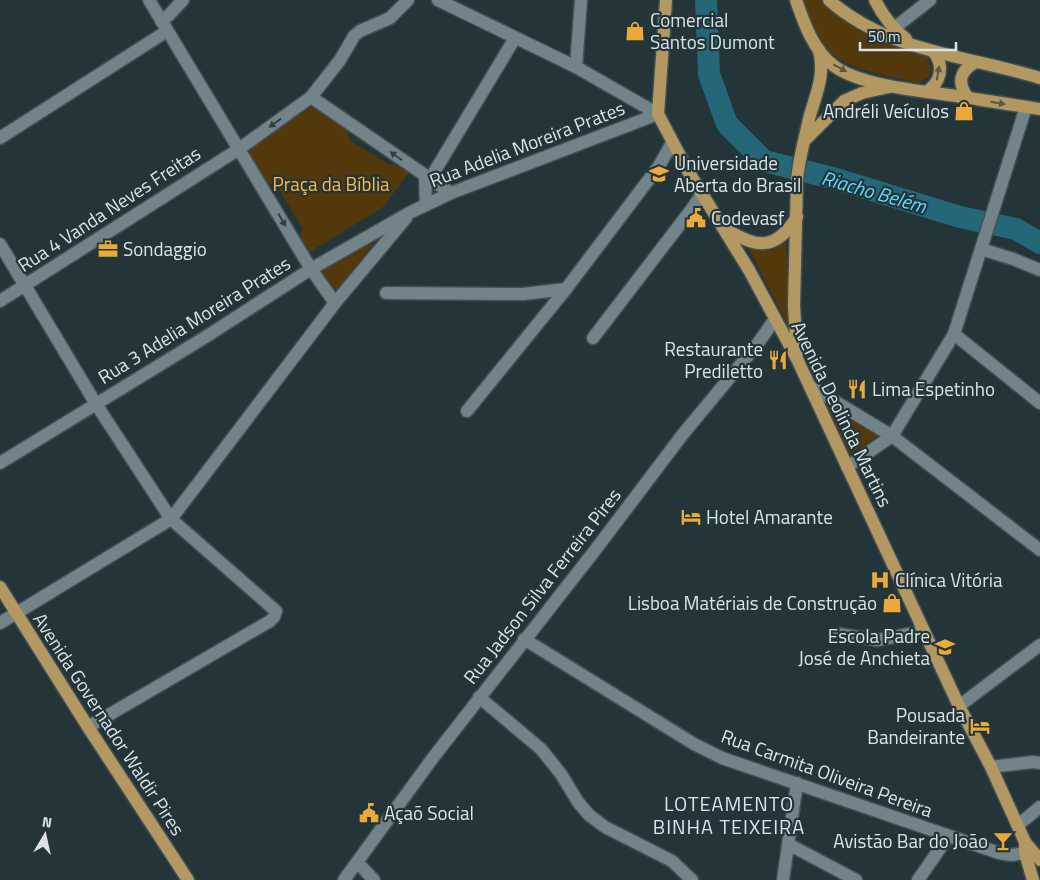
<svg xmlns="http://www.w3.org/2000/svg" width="1040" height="880" viewBox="0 0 1040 880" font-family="'Titillium Web',sans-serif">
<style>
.green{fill:#52380b}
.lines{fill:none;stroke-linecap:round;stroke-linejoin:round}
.river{stroke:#246779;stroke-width:22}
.minor-casing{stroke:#425054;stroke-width:15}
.major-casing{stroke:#425054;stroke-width:15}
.minor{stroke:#72848a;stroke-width:12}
.major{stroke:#b39862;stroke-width:12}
.oneway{fill:#565848}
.oneway2{fill:#304146}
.labels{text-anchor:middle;stroke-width:4.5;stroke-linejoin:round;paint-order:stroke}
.poi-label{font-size:19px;fill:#dae4e7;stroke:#24353a;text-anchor:start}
.street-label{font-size:19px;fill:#dae4e7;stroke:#24353a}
.park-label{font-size:19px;fill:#feba45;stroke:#24353a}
.water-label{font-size:20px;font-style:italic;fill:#5fdbff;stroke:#24353a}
.neighbourhood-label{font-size:20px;letter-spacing:1px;fill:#d3e7ee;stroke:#24353a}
</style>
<rect width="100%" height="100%" fill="#24353a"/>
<g class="green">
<path d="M799,0H822C838,17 859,33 880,40C896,46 913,50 928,58L931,71L928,78L917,83L863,70L844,62L823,48Z"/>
<path d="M315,107L346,127L351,141L390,165L400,162L411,170L383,207L307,254L299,240L302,228L277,186L265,182L244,148L308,108Z"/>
<path d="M394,217L328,302L308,275Z"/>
<path d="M786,240L789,327L748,247Z"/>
<path d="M819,397H821L878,436L849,455Z"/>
</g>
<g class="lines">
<path class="river" d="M706,0L709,74L727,124L764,161L836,179L960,217L1016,229L1040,243"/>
<defs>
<g id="minor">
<path d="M149,0L311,269L335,303"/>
<path d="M438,0L576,67L658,114"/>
<path d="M161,21L169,15L183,0"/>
<path d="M893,29L930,0"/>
<path d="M576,67L581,0"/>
<path d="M311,97L451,193"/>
<path d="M0,138L167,31"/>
<path d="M425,176L426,204"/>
<path d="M430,179L515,38"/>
<path d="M0,244L96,404L171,519L276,611L274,617L270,621L88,727"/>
<path d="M981,249L1013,259L1040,270"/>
<path d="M386,293L523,294L566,289"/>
<path d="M0,301L239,149L311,97L340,60L354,36L360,31L390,18L408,0"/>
<path d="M954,334L1040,403"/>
<path d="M593,338L691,210L702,194"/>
<path d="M811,387L892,436L1040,550"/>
<path d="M467,411L566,289L659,166L672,143"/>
<path d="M0,463L207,336L311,269L411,212L451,193L658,114"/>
<path d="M847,467L892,436L954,334L1026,107"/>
<path d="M0,623L171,519L335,303L406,218"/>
<path d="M838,634L878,640L924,631"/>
<path d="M524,639L694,744L722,758L999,853L1012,855L1025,853"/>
<path d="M479,697L541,749L561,774L578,802L589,815L605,827L672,861L692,880"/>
<path d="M959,706L1040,645"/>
<path d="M991,767L1033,762L1040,763"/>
<path d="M1018,825L1040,807"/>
<path d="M788,844L856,880"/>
<path d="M357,862L374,880"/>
<path d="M344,880L432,759L596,549L683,434L756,346L775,319"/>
<path d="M783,880L797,783"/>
<path d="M918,880L948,837"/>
</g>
<g id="major">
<path d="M666,0L658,114L688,171L749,270L797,359L959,706L991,767L1025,842L1040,860"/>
<path d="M796,0C804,23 813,50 834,66C861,86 923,91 956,96C984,100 1012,105 1040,109"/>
<path d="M829,0C887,52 969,56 1040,78"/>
<path d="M875,0C883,16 892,28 906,39"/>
<path d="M926,92C941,83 945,65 933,51"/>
<path d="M968,98C957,83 959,71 976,62"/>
<path d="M805,140L844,101L862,93L889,87"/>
<path d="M724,228C756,248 775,252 797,217"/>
<path d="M797,354L794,306L797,180C799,158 805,137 810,115C817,92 825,74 819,50"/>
<path d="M0,587L88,727L188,880"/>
<path d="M1025,842V853L1033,880"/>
</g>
</defs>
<use href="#minor" class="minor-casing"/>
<use href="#major" class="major-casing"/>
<use href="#minor" class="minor"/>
<use href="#major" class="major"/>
</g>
<defs><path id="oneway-solid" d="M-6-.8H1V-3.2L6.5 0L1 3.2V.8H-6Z" transform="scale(1.25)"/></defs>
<g class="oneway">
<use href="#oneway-solid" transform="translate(840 68) rotate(29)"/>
<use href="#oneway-solid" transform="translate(938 73) rotate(-81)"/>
<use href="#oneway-solid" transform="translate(998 103) rotate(9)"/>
</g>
<g class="oneway2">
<use href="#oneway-solid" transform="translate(275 123) rotate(144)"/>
<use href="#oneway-solid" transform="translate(396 156) rotate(-145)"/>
<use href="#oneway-solid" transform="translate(282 220) rotate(59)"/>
</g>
<defs>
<symbol id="shop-bare" viewBox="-9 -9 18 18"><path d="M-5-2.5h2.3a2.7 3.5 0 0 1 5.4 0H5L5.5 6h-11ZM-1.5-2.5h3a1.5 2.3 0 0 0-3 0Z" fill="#eaaa39" stroke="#24353a" stroke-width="2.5" paint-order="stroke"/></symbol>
<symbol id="university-bare" viewBox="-9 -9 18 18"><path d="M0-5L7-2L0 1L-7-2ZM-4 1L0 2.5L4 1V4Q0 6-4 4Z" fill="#eaaa39" stroke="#24353a" stroke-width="2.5" paint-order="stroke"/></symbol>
<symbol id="civic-bare" viewBox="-9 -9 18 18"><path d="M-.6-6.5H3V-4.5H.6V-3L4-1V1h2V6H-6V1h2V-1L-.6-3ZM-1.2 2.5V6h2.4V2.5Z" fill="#eaaa39" stroke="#24353a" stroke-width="2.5" paint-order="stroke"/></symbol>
<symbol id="office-bare" viewBox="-9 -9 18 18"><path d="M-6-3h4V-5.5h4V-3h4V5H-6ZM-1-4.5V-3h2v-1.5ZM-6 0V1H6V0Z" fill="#eaaa39" stroke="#24353a" stroke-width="2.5" paint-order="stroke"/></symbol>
<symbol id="restaurant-bare" viewBox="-9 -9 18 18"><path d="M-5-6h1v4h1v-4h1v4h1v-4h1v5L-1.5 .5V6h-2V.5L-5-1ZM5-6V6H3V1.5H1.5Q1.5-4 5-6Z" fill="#eaaa39" stroke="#24353a" stroke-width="2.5" paint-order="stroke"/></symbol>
<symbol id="hotel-bare" viewBox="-9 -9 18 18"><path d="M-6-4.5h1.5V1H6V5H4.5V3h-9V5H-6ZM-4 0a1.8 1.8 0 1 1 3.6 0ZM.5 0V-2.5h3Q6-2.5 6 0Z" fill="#eaaa39" stroke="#24353a" stroke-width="2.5" paint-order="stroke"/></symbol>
<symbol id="hospital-bare" viewBox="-9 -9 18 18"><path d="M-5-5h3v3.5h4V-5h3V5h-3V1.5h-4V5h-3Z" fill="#eaaa39" stroke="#24353a" stroke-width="2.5" paint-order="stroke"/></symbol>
<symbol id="school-bare" viewBox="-9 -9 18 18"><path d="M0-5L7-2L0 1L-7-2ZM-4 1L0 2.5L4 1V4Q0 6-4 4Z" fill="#eaaa39" stroke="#24353a" stroke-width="2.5" paint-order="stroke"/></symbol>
<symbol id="bar-bare" viewBox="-9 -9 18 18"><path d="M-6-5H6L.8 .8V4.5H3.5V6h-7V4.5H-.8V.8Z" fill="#eaaa39" stroke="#24353a" stroke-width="2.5" paint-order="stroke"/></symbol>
</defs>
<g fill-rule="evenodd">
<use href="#shop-bare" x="621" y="17" width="28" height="28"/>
<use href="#shop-bare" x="950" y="97" width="28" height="28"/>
<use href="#university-bare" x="645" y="160" width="28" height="28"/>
<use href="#civic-bare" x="682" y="204" width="28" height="28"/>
<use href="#office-bare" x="94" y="235" width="28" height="28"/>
<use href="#restaurant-bare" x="764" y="346" width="28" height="28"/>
<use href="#restaurant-bare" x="843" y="375" width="28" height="28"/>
<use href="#hotel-bare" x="677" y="503" width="28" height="28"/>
<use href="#hospital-bare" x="866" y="566" width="28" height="28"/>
<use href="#shop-bare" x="878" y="589" width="28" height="28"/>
<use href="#school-bare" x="931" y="633" width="28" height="28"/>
<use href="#hotel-bare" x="966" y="712" width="28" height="28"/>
<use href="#civic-bare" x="355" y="799" width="28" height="28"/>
<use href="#bar-bare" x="989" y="827" width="28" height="28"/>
</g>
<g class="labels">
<g class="poi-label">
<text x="650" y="27">Comercial<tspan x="650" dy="22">Santos Dumont</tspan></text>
<text x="949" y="118" text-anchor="end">Andréli Veículos</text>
<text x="674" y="170">Universidade<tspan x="674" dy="22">Aberta do Brasil</tspan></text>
<text x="711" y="225">Codevasf</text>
<text x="123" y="256">Sondaggio</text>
<text x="763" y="356" text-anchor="end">Restaurante<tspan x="763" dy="22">Prediletto</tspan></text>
<text x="872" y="396">Lima Espetinho</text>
<text x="706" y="524">Hotel Amarante</text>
<text x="895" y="587">Clínica Vitória</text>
<text x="877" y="610" text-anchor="end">Lisboa Matériais de Construção</text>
<text x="930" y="643" text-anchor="end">Escola Padre<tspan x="930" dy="22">José de Anchieta</tspan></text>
<text x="965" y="722" text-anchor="end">Pousada<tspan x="965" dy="22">Bandeirante</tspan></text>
<text x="384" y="820">Açaõ Social</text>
<text x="988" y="848" text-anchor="end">Avistão Bar do João</text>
</g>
<g class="street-label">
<text transform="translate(527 144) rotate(-21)" y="7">Rua Adelia Moreira Prates</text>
<text transform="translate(109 209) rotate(-33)" y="7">Rua 4 Vanda Neves Freitas</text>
<text transform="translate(194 320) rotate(-32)" y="7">Rua 3 Adelia Moreira Prates</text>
<text transform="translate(842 414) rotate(64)" y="7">Avenida Deolinda Martins</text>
<text transform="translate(542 586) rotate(-52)" y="7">Rua Jadson Silva Ferreira Pires</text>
<text transform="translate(109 724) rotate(57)" y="7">Avenida Governador Waldir Pires</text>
<text transform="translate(827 773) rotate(20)" y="7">Rua Carmita Oliveira Pereira</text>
</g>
<g class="park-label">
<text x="331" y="191">Praça da Bíblia</text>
</g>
<g class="water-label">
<text transform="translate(874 192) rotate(16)" y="7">Riacho Belém</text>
</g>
<g class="neighbourhood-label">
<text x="729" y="811">LOTEAMENTO<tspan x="729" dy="23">BINHA TEIXEIRA</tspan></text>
</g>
</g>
<g transform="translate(45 835) rotate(9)" stroke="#24353a" stroke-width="4" paint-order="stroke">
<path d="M0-4L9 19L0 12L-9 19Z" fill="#dae4e7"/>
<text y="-8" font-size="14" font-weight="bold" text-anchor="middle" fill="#dae4e7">N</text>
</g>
<path d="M860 42v8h96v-8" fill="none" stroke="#dae4e7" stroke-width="2.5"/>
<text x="868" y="42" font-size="15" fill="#dae4e7" stroke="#24353a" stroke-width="4" paint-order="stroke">50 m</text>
</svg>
